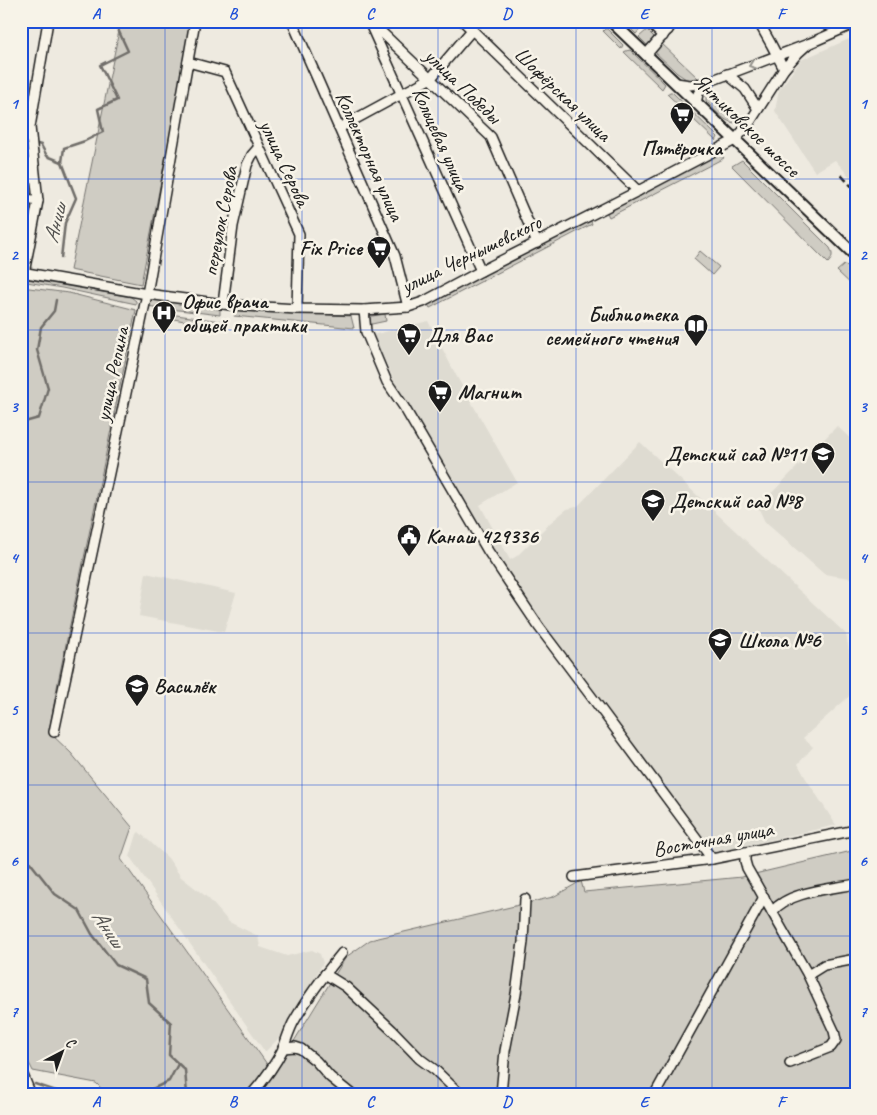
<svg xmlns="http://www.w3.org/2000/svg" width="877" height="1115" viewBox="0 0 877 1115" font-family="Caveat,sans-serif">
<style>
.built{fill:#dedbd1}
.green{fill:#cfccc3;stroke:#767470}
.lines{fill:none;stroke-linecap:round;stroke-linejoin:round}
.stream{stroke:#6f6d69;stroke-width:2.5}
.minor-casing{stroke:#1c1c1c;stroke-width:12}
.major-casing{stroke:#1c1c1c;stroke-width:14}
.minor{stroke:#f7f3e8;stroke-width:9}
.major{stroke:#f7f3e8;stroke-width:10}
.rail{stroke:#1c1c1c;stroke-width:2.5;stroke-dasharray:8 4;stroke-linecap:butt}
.oneway{stroke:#94928c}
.grid{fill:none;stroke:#1d4ed8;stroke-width:1;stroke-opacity:0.55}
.labels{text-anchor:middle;stroke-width:5;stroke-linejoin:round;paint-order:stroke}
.street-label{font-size:21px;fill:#1c1c1c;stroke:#f7f3e8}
.poi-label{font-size:21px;font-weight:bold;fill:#1c1c1c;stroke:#f7f3e8;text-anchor:start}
.water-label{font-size:22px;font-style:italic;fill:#535250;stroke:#f7f3e8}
.neatline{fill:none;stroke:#1d4ed8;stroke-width:2}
.grid-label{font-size:16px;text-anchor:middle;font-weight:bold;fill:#1d4ed8}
</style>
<rect width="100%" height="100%" fill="#eeeae0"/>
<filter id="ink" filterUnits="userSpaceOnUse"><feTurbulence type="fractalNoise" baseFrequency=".02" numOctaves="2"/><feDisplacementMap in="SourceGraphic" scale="10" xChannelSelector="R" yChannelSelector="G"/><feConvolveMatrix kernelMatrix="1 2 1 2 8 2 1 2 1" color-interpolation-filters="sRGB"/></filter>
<g filter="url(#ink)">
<g class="built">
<path d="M856,36V184L835,160L815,172L775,111L779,90L801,60Z"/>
<path d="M428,321L457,377L517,482L480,505L510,560L517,556L550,523L567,509L577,507L640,442L846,634L856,690L803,738L813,747L798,764L805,777L836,825L714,853L544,626L497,557L406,406L373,335Z"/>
<path d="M837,426L856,444V579L824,574L765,522L758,507Z"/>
<path d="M146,573L236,593L224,632L139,616Z"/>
<path d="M139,832L168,858L181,877L208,898L229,922L258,936L260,947L287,956L312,950L320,954L323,963L282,1035L265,1052L130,857L137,834Z"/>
</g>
<g class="green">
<path d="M121,21H192L141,284L70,270Z"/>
<path d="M623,21H638L643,26L636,34Z"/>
<path d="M605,29H607L623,45L621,49L603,31Z"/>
<path d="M647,30L657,40L650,48L639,37Z"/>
<path d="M660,42L698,78L689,81L677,73L653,50Z"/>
<path d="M630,50L665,84L662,89L624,52L626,51Z"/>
<path d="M709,91L739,119L741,122C727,127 715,110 706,101V94Z"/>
<path d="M670,92H672L717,136L718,137L716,141L667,94Z"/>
<path d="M719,154H721L724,158L609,217L606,211Z"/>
<path d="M742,160L830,248C833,254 833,258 828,263L732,166Z"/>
<path d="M590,219L592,224L430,308L427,303Z"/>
<path d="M700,251L719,267L712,275L694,259Z"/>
<path d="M844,265L849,266L856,273V289L837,271Z"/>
<path d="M21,278L131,297L136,301V304L62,288L21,281Z"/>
<path d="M21,287L69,293L136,310L58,682L49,732L71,753L132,827L121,859L274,1074L318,1002L346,957L370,940L553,897L581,881L584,892L742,877L856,850V1094H107L96,1083L33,1071L21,1047Z"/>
<path d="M150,299L220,308V315L146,306Z"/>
<path d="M235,309L351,316L354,328L234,316Z"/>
<path d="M169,314L220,321L223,328L168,318Z"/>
<path d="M385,314L386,321L367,325L366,317Z"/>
</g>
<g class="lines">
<g class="stream">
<path d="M21,137L29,141"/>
<path d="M34,143L41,145L47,156L62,162"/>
<path d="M61,258L65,223L76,198L62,162L64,148L85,141L103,132L98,109L117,100L100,65L128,51L114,21"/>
<path d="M21,423L39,418L48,388L37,350L41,327L54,311L56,300"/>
<path d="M21,859L29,861L55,894L79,910L92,934L116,965L146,979L149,1003L171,1023L169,1055L185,1070L187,1094"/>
<path d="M35,1084L65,1094"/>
<path d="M142,1094L169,1081L178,1064"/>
</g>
<defs>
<g id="minor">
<path d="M292,21L395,256L408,307"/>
<path d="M370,21L491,137L537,243"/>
<path d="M463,21L638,191"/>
<path d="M648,21L663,36"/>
<path d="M658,21L668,30"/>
<path d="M758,21L771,44L784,69"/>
<path d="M370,24L481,271"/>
<path d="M646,55L675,21"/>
<path d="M188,62L225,72L299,234L297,309"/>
<path d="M727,74L745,89L758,109"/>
<path d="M676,83L690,85L705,83L808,44L856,23"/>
<path d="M696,103L698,94L705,83"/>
<path d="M339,128L431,78L472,30"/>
<path d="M21,159L26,163L33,177"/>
<path d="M21,198L38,201"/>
<path d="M21,272L147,294L231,305L297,309L364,310L408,307L423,302L481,271L638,191L735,140L748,125L784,69L798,53L808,44"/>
<path d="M24,273L38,201L30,127L48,21"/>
<path d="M223,304L233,226L247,165L252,155L259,147"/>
<path d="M364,310L366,332L387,382L404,407L488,551L539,627L597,704L712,859"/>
<path d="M54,732L147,294L195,21"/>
<path d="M745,852V861L747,868L808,975L824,965L856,959"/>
<path d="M574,877L712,859L856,830"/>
<path d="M772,912C788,891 832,889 856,884"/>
<path d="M325,974L346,987L392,1030L420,1059L435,1070L460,1094"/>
<path d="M283,1048L295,1047L301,1049L316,1061L330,1077L351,1094"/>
<path d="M790,1063L831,1047L836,1040L834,1031L808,975"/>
<path d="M21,1070L29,1090L31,1094"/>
<path d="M252,1094C264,1080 275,1065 283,1049C286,1040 289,1031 293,1023C307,998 324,975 342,953"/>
<path d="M501,1094L505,1051L516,994L523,942L525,899"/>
<path d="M655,1094L764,897"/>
</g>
<path id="major" d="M611,21L856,256"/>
</defs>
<use href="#minor" class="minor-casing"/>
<use href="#major" class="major-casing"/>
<use href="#minor" class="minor"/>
<use href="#major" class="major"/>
<path class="rail" d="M841,175L856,191"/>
</g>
<defs><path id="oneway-chevron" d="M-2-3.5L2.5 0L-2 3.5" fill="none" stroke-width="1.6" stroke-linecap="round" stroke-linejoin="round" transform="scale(1.25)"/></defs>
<use class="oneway" href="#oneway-chevron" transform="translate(752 65) rotate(159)"/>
</g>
<path class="grid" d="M165,21V1094M302,21V1094M438,21V1094M576,21V1094M712,21V1094M21,179H856M21,330H856M21,482H856M21,633H856M21,785H856M21,936H856"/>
<defs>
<symbol id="supermarket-pin" viewBox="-11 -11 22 30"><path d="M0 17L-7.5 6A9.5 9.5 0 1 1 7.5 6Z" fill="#1c1c1c" stroke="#f7f3e8"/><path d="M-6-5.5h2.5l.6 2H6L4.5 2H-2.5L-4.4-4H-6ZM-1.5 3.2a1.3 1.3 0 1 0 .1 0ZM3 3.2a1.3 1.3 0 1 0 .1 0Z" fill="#fff"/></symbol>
<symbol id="hospital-pin" viewBox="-11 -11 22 30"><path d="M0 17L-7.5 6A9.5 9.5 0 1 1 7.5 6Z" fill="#1c1c1c" stroke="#f7f3e8"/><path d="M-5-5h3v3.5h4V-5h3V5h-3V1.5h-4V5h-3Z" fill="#fff"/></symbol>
<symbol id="library-pin" viewBox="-11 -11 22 30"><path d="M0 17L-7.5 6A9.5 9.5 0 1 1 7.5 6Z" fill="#1c1c1c" stroke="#f7f3e8"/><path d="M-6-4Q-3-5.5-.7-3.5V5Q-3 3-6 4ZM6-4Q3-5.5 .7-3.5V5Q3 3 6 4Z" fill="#fff"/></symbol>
<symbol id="school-pin" viewBox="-11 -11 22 30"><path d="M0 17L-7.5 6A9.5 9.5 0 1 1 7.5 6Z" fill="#1c1c1c" stroke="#f7f3e8"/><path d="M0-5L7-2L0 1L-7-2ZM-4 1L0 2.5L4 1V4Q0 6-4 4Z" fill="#fff"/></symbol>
<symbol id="civic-pin" viewBox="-11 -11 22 30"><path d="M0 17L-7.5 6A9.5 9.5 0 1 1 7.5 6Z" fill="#1c1c1c" stroke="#f7f3e8"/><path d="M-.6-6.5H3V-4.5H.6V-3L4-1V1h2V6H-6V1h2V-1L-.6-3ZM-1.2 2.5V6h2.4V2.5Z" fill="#fff"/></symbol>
</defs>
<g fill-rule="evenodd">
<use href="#supermarket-pin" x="668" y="100" width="28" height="38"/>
<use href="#supermarket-pin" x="365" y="234" width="28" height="38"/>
<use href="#hospital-pin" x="150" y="299" width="28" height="38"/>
<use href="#library-pin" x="682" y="312" width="28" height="38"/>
<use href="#supermarket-pin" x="395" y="321" width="28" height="38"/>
<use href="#supermarket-pin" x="426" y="378" width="28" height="38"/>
<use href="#school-pin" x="809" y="440" width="28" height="38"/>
<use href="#school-pin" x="639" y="487" width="28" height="38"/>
<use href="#civic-pin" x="395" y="522" width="28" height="38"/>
<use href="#school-pin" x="706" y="626" width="28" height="38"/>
<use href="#school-pin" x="123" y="672" width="28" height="38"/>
</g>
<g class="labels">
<g class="street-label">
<text transform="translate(463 86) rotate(44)" y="7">улица Победы</text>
<text transform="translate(563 94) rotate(44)" y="7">Шофёрская улица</text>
<text transform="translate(747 125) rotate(44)" y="7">Янтиковское шоссе</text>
<text transform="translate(441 139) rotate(66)" y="7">Кольцевая улица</text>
<text transform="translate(370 156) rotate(66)" y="7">Коллекторная улица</text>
<text transform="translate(285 163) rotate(65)" y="7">улица Серова</text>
<text transform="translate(220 221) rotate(-79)" y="7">переулок Серова</text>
<text transform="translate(471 254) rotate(-26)" y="7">улица Чернышевского</text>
<text transform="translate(112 374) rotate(-78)" y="7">улица Репина</text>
<text transform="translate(713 839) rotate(-10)" y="7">Восточная улица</text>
</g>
<g class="poi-label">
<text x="682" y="155" text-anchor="middle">Пятёрочка</text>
<text x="362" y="255" text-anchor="end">Fix Price</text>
<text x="182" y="308">Офис врача<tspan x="182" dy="24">общей практики</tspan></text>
<text x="678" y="321" text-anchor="end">Библиотека<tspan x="678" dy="24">семейного чтения</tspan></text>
<text x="426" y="342">Для Вас</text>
<text x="458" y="399">Магнит</text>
<text x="806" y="461" text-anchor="end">Детский сад №11</text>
<text x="670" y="508">Детский сад №8</text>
<text x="426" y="543">Канаш 429336</text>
<text x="738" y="647">Школа №6</text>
<text x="154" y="693">Василёк</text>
</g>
<g class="water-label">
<text transform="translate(54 223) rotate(-76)" y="8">Аниш</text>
<text transform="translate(109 928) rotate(56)" y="8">Аниш</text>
</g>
</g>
<rect width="877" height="1115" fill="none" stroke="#f7f3e8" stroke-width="55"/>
<g transform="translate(62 1052) rotate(41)" stroke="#f7f3e8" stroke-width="4" paint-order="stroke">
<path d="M0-4L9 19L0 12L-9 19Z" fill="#1c1c1c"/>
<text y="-8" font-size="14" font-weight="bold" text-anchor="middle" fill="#1c1c1c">С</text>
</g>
<rect x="28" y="28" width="822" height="1060" class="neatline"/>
<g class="grid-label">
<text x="96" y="19">A</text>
<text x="233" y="19">B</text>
<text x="370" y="19">C</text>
<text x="507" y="19">D</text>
<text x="644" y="19">E</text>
<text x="781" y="19">F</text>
<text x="14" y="109">1</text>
<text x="863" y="109">1</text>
<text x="14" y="260">2</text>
<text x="863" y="260">2</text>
<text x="14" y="412">3</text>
<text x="863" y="412">3</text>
<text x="14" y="563">4</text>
<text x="863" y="563">4</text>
<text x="14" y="715">5</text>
<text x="863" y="715">5</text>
<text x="14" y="866">6</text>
<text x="863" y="866">6</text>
<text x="14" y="1017">7</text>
<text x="863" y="1017">7</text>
<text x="96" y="1107">A</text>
<text x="233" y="1107">B</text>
<text x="370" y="1107">C</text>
<text x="507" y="1107">D</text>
<text x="644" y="1107">E</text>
<text x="781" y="1107">F</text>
</g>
</svg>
